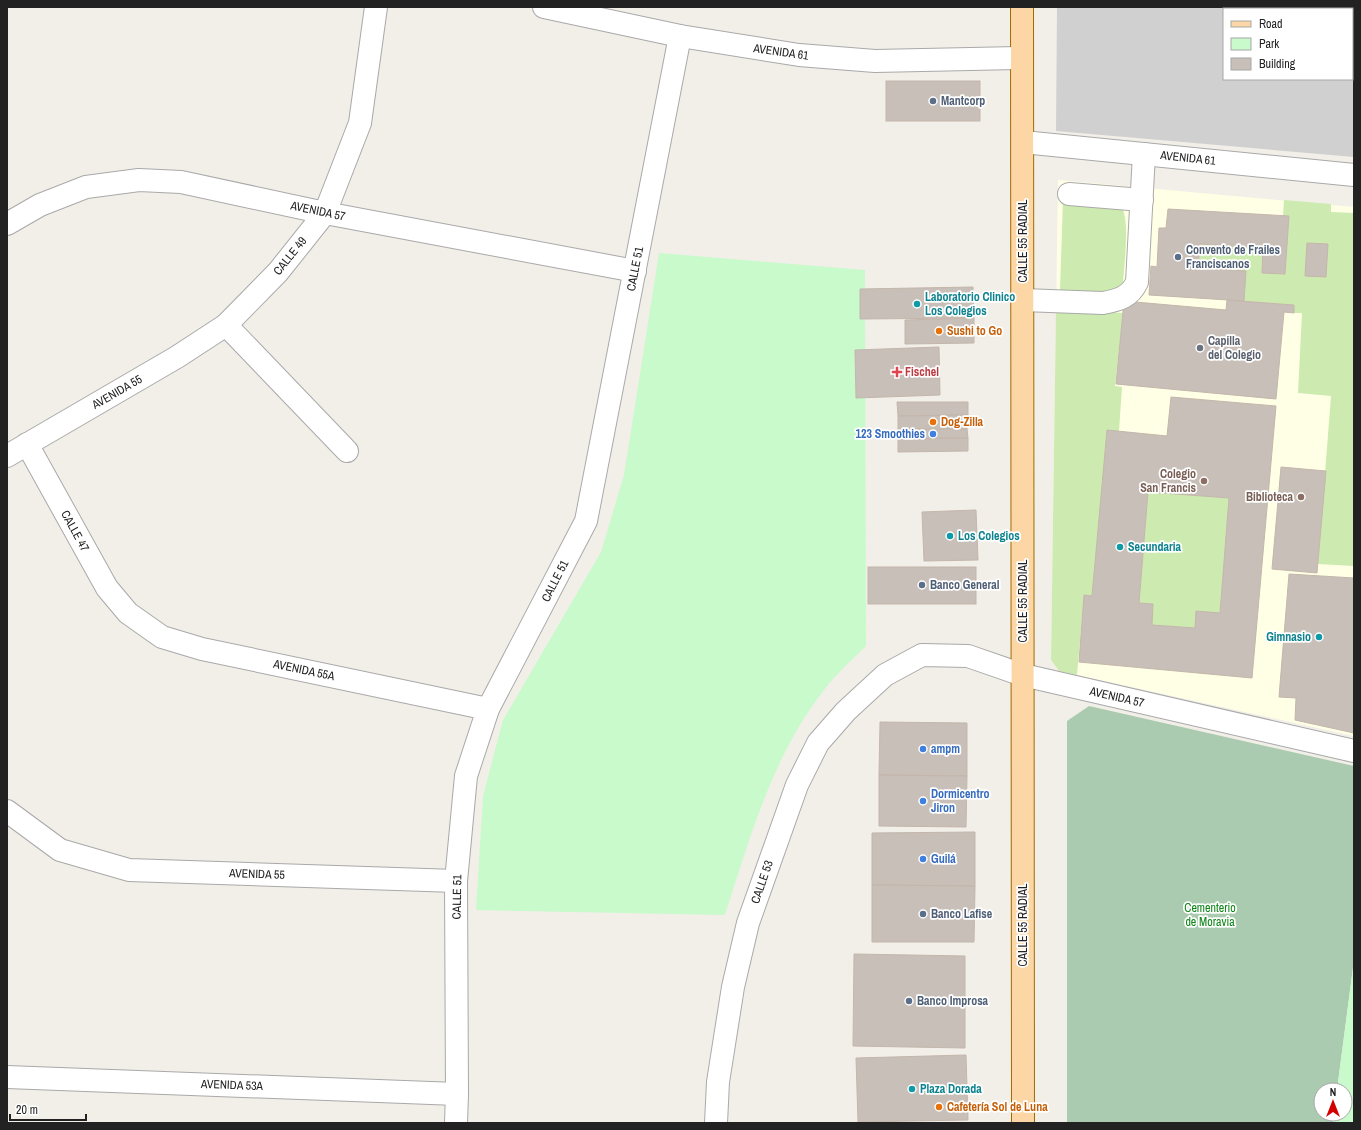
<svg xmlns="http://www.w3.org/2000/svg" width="1361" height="1130" viewBox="0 0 1361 1130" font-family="'Archivo Narrow',sans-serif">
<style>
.education{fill:#ffffe5}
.religious{fill:#d0d0d0;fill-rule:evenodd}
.grass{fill:#cdebb0}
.cemetery{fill:#aacbaf}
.park{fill:#c8facc}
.building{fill:#c7bfb8;stroke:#c4b6ab;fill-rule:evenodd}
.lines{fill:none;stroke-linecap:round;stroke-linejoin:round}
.minor-casing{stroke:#a9a9a9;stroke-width:24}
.major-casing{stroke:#a06b00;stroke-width:24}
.minor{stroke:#fff;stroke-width:22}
.major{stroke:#fcd6a4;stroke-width:22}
.service-dot{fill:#5c6f8a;stroke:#fff;stroke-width:1.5}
.culture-dot{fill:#0f9aa8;stroke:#fff;stroke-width:1.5}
.food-dot{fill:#e8710a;stroke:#fff;stroke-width:1.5}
.worship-dot{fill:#6b7280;stroke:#fff;stroke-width:1.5}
.health-dot{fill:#e0444e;stroke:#fff;stroke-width:1.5}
.shop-dot{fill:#3f7fe0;stroke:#fff;stroke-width:1.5}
.education-dot{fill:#8d6e63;stroke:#fff;stroke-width:1.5}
.labels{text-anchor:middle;stroke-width:3.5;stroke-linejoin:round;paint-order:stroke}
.street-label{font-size:12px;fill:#222;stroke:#fff}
.service-label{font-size:12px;font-weight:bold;fill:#4e5e75;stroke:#fff;text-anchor:start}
.culture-label{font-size:12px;font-weight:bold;fill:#0d838f;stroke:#fff;text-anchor:start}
.food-label{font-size:12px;font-weight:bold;fill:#c56008;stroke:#fff;text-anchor:start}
.worship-label{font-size:12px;font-weight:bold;fill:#5b616d;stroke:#fff;text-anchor:start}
.health-label{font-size:12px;font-weight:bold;fill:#be3a42;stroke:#fff;text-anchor:start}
.shop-label{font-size:12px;font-weight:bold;fill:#366cbe;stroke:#fff;text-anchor:start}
.education-label{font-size:12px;font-weight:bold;fill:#785e54;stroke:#fff;text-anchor:end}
.park-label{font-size:12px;fill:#0c8416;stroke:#fff}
</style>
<rect width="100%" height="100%" fill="#f2efe9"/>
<path class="education" d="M1058,180L1354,207V736L1059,671L1051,660Z"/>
<path class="religious" d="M1057,7H1354V157L1056,131ZM1224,9H1352V79H1224Z"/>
<g class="grass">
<path d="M1063,199L1122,208C1130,223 1124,265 1123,284C1112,297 1076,292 1060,291Z"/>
<path d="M1284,200L1331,204V212L1354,213V566L1318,564L1331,396L1298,393L1302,313H1294V305L1244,301L1246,271L1198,268L1200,244L1263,248L1262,273L1285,274L1289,216H1283Z"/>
<path d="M1056,308L1123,313L1115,386L1122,387L1119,431H1107L1092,596L1084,595L1077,675L1059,671L1051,660Z"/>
<path d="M1148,492L1229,498L1220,613L1196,611L1195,628L1152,625L1153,604L1139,603Z"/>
</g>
<path class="cemetery" d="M1089,706L1354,766V960L1337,1090H1321V1114H1334L1333,1123H1067V721Z"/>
<g class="park">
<path d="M659,253L865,270L866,646C852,660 836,674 824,690C773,755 750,837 725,915L476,910L483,796L503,720L601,552L624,475Z"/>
<path d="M1354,960V1123H1333L1334,1114H1345V1090H1337Z"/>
</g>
<g class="building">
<rect x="886" y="81" width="94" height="40"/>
<path d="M1168,209L1289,216L1285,274L1262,273L1263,248L1200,244L1198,268L1246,271L1244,301L1149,295L1151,266L1157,267L1159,228H1166Z"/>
<path d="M1307,243L1328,244L1326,277L1305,276Z"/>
<path d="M973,287L974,318L860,319V289Z"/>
<path d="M1227,300L1294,305V313L1284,312L1276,399L1116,384L1124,301L1226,310Z"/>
<path d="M974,318V343L905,344V320Z"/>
<path d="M939,347L940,395L856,398L855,350Z"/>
<path d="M1171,397L1276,406L1252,678L1079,662L1084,595L1092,596L1107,430L1167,436ZM1148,492L1229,498L1220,613L1196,611L1195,628L1152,625L1153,604L1139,603Z"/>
<path d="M897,402H968V415L898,416Z"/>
<path d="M968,415L967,429H898V416Z"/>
<path d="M898,429H967L968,438L898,439Z"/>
<path d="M968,438V451L898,452V439Z"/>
<path d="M1281,467L1326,471L1317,573L1272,569Z"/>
<path d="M976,510L978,560L924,561L922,512Z"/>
<rect x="868" y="567" width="108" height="37"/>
<path d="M1289,574L1354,578V733L1295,720L1296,698L1279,697Z"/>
<path d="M880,722L967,723V776L879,775Z"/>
<path d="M879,775L967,776L966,827L879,826Z"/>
<path d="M975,832V886L872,885V833Z"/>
<path d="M872,885L975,886L974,942H872Z"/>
<path d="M854,954L965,956V1048L853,1046Z"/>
<path d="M966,1055L968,1120L858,1122L856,1058Z"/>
</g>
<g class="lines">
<defs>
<g id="minor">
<path d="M544,7L680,36L799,55L875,61L1022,58"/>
<path d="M1023,142L1354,175"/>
<path d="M1069,194L1142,200"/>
<path d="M7,224L40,205L86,187L139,180L181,182L325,213L635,271"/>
<path d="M1023,300L1103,303C1119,300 1130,297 1137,282L1144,154"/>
<path d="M226,325L347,451"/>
<path d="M27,444L107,588L128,613L162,637L202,649L488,709"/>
<path d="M7,456L177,357L226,325L278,272L325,213L360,123L376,7"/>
<path d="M7,811L60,850L129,870L456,881"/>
<path d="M7,1077L457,1094"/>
<path d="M456,1123L457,1094L456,881L466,776L488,709L586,521L680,36"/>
<path d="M716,1123L718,1082L733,987L748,923L797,785L818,743L846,711L885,675L922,655L968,656L1023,675L1354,751"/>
</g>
<path id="major" d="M1022,7L1023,1123"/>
</defs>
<use href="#minor" class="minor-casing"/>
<use href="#major" class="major-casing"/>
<use href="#minor" class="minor"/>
<use href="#major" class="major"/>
</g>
<g class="service-dot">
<circle cx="933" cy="101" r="4"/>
<circle cx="1178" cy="257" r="4"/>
<circle cx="922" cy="585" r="4"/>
<circle cx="923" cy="914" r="4"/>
<circle cx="909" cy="1001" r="4"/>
</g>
<g class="culture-dot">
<circle cx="917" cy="304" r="4"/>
<circle cx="950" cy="536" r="4"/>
<circle cx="1120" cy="547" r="4"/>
<circle cx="1319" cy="637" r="4"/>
<circle cx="912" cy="1089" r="4"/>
</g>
<g class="food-dot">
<circle cx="939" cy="331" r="4"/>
<circle cx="933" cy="422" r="4"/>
<circle cx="939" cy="1107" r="4"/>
</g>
<circle class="worship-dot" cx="1200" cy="348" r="4"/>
<path class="health-dot" d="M895 366h4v4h4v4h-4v4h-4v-4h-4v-4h4z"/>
<g class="shop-dot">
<circle cx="933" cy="434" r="4"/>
<circle cx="923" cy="749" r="4"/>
<circle cx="923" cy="801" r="4"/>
<circle cx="923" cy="859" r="4"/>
</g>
<g class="education-dot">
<circle cx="1204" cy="481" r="4"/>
<circle cx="1301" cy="497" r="4"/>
</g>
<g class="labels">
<g class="street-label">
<text transform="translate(781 52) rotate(8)" y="4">AVENIDA 61</text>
<text transform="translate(1188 158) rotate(6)" y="4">AVENIDA 61</text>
<text transform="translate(318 211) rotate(12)" y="4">AVENIDA 57</text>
<text transform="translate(1023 241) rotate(-90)" y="4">CALLE 55 RADIAL</text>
<text transform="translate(290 256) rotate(-51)" y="4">CALLE 49</text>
<text transform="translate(635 269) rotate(-79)" y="4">CALLE 51</text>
<text transform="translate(117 392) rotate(-30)" y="4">AVENIDA 55</text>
<text transform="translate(75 531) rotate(61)" y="4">CALLE 47</text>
<text transform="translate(555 581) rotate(-63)" y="4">CALLE 51</text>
<text transform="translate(1023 601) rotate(-90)" y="4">CALLE 55 RADIAL</text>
<text transform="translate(304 670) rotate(12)" y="4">AVENIDA 55A</text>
<text transform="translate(1117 697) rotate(13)" y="4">AVENIDA 57</text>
<text transform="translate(257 874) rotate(2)" y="4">AVENIDA 55</text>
<text transform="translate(762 882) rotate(-71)" y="4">CALLE 53</text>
<text transform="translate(457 897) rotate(-89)" y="4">CALLE 51</text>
<text transform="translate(1023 925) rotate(-90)" y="4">CALLE 55 RADIAL</text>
<text transform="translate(232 1085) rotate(2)" y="4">AVENIDA 53A</text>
</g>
<g class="service-label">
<text x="941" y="105">Mantcorp</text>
<text x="1186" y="254">Convento de Frailes<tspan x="1186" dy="14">Franciscanos</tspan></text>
<text x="930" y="589">Banco General</text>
<text x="931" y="918">Banco Lafise</text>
<text x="917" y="1005">Banco Improsa</text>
</g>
<g class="culture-label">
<text x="925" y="301">Laboratorio Clinico<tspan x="925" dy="14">Los Colegios</tspan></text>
<text x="958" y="540">Los Colegios</text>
<text x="1128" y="551">Secundaria</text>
<text x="1311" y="641" text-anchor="end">Gimnasio</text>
<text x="920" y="1093">Plaza Dorada</text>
</g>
<g class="food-label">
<text x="947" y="335">Sushi to Go</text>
<text x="941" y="426">Dog-Zilla</text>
<text x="947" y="1111">Cafetería Sol de Luna</text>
</g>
<g class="worship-label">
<text x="1208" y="345">Capilla<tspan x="1208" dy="14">del Colegio</tspan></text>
</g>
<g class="health-label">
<text x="905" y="376">Fischel</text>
</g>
<g class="shop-label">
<text x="925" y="438" text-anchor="end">123 Smoothies</text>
<text x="931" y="753">ampm</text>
<text x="931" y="798">Dormicentro<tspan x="931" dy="14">Jiron</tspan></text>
<text x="931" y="863">Guilá</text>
</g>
<g class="education-label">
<text x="1196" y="478">Colegio<tspan x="1196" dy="14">San Francis</tspan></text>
<text x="1293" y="501">Biblioteca</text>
</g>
<g class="park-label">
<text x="1210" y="912">Cementerio<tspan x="1210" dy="14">de Moravia</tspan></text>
</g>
</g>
<rect width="1361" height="1130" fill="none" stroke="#222222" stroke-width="16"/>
<rect x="1223" y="8" width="130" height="72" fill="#ffffff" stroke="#a7a7a7"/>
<rect x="1231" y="21" width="20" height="6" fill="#fcd6a4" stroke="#a7a7a7"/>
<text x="1259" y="28" font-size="12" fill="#222222">Road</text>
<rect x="1231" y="38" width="20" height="12" fill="#c8facc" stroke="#a7a7a7"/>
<text x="1259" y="48" font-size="12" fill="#222222">Park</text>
<rect x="1231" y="58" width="20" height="12" fill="#c7bfb8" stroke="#a7a7a7"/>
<text x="1259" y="68" font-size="12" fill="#222222">Building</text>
<g transform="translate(1333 1102)"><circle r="19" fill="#ffffff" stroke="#a7a7a7"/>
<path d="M0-3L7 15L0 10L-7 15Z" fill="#d40000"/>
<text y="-6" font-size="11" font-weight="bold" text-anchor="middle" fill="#222222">N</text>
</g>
<path d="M10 1114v6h76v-6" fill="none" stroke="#222222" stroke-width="2"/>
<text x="16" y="1114" font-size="12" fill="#222222" stroke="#ffffff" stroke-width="3" paint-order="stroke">20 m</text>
</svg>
